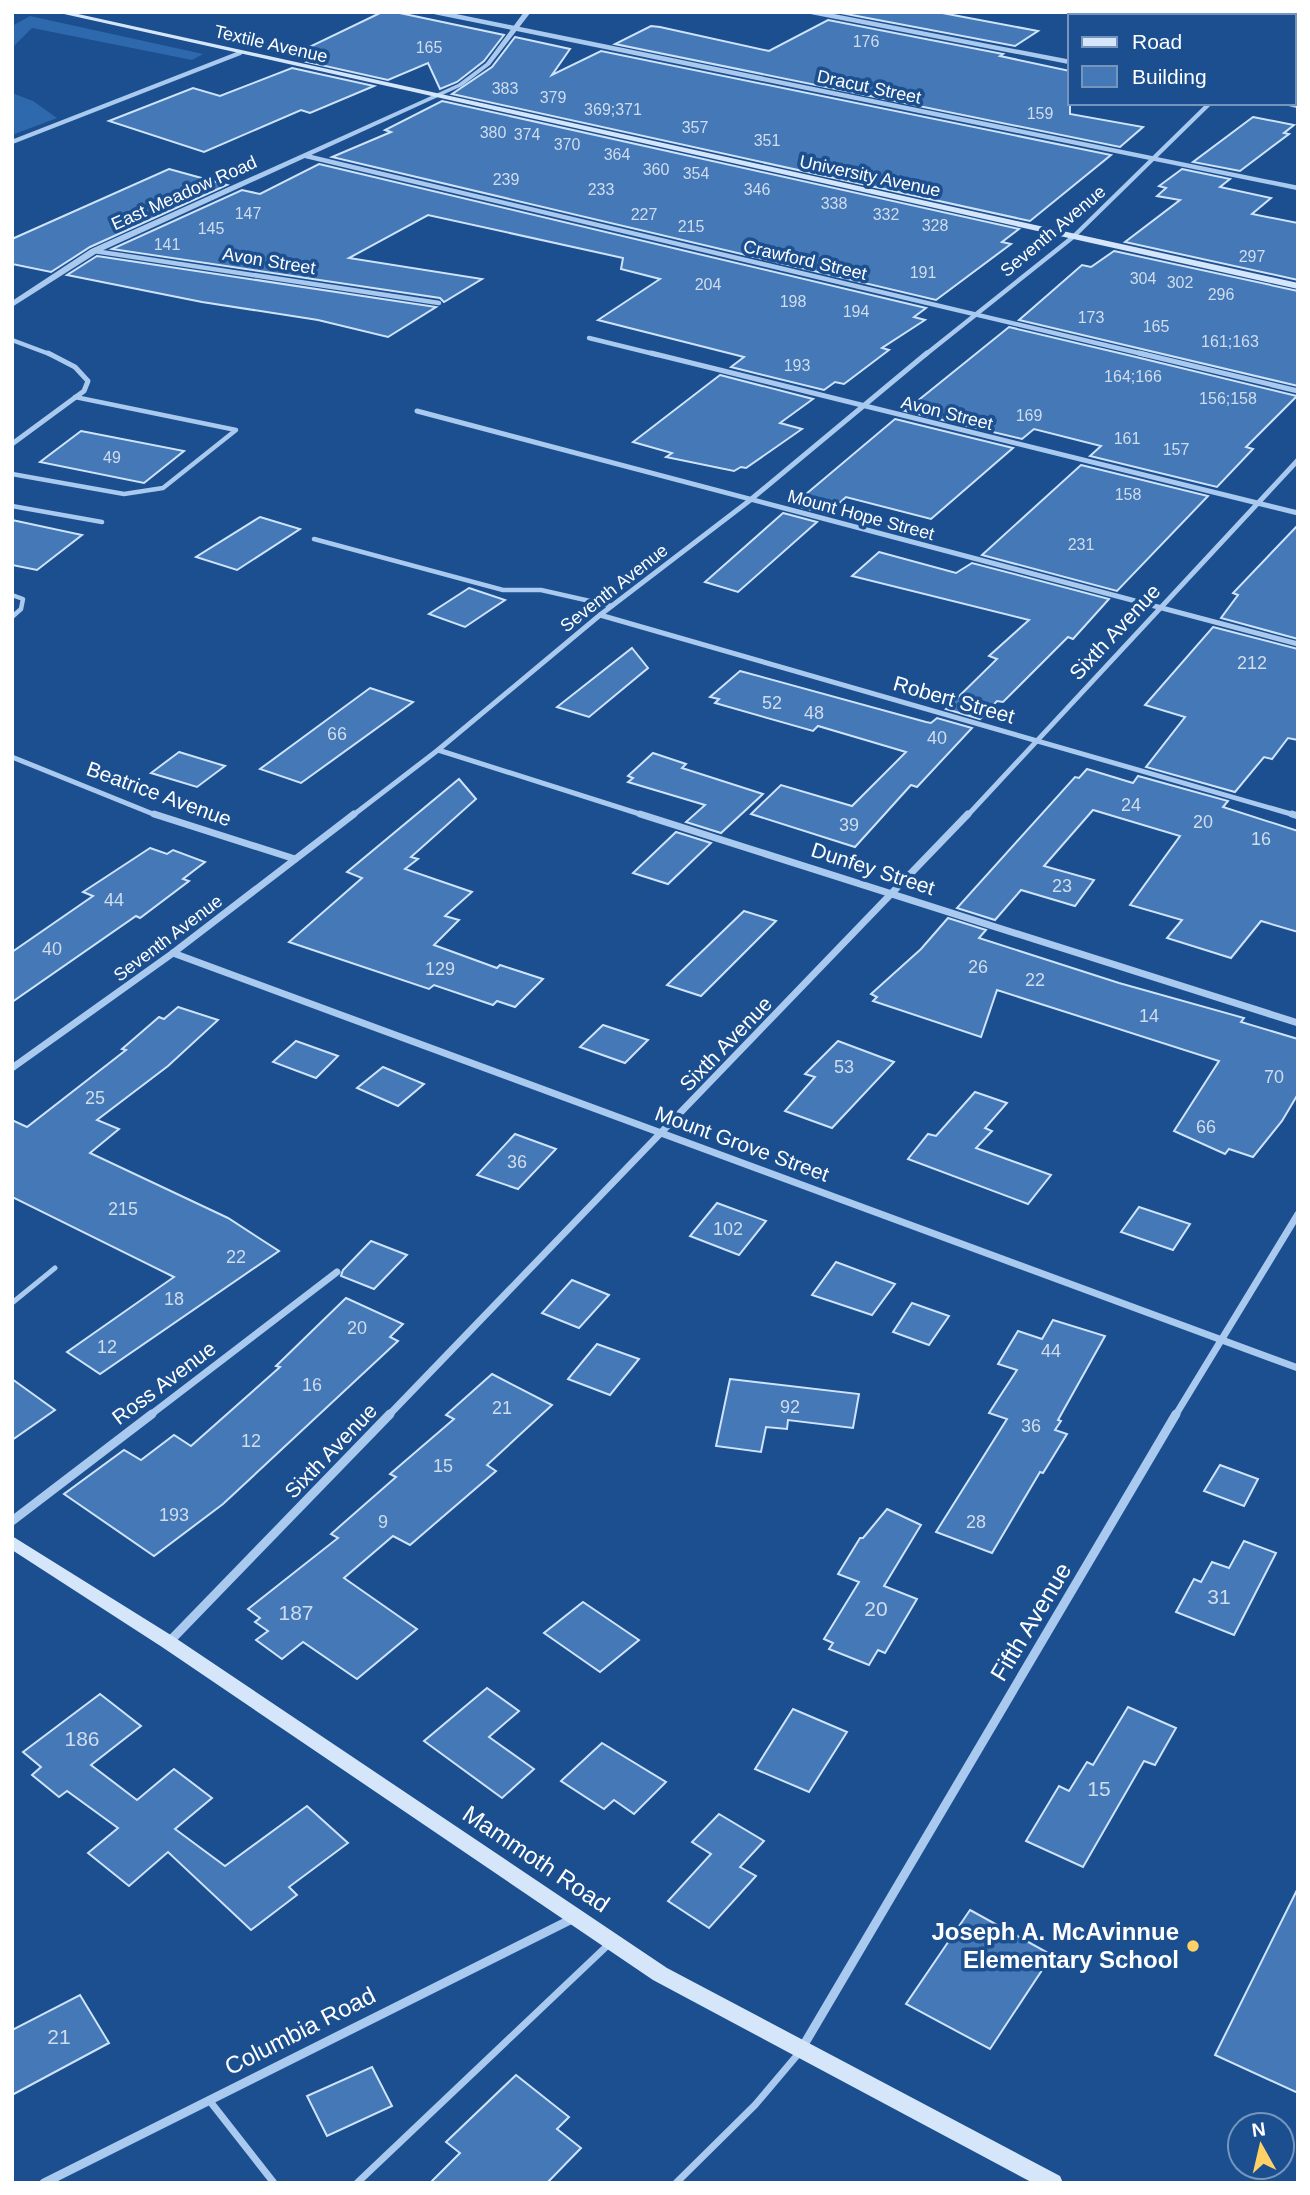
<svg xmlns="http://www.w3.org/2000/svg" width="1310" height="2195" viewBox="0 0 1310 2195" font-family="Helvetica,sans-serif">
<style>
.green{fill:#2e69ad}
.building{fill:#4478b7;stroke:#cfe3fa;stroke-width:2}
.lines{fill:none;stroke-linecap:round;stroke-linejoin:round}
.service-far2{stroke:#a9c9ee;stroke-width:4.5}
.service-far1{stroke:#a9c9ee;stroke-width:5}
.service{stroke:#a9c9ee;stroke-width:7}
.minor-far3{stroke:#a9c9ee;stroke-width:4.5}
.minor-far2{stroke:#a9c9ee;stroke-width:5}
.minor-far1{stroke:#a9c9ee;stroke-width:7}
.minor{stroke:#a9c9ee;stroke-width:9}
.tertiary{fill:#a9c9ee;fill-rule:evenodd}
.secondary{fill:#d6e6fa;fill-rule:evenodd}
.poi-dot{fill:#ffd166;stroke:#1b4f8f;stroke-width:2.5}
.labels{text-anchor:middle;stroke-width:7;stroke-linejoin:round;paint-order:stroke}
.far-number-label{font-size:16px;fill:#d0dded}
.far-street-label{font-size:18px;fill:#fff;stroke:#1b4f8f}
.number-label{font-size:18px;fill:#d0dded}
.street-label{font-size:21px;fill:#fff;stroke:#1b4f8f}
.near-number-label{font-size:21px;fill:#d0dded}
.near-street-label{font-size:24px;fill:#fff;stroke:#1b4f8f}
.near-poi-label{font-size:24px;font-weight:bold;fill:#fff;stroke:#1b4f8f;text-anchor:end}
</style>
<rect width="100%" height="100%" fill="#1b4f8f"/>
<g class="green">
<path d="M30,16L203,54L192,60L32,28L12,48V26Z"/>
<path d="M12,93L33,101L57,118L12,135Z"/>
</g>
<g class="building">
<path d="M382,12H395L504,35L484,61L457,82L440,89L428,63L388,80L307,62L321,56L303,50Z"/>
<path d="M937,12L1038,31L1015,46L841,13Z"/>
<path d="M828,20L1003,54L1000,56L1070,71V114L1143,127L1120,147L615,44L651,26L660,27L769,51Z"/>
<path d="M515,37L570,49L552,75L601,51L1111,155L1030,221L452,94L492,67Z"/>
<path d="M292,68L374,86L310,113L301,110L204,152L109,121L193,88L220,96Z"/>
<path d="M442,101L1019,229L1002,242L1011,244L936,300L332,157L391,132L385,130Z"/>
<path d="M1253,117L1294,125L1284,133L1289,134L1240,171L1193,162Z"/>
<path d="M319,164L926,308L914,317L925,320L882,348L889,350L844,384L835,382L824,390L731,367L744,357L598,320L660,279L621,269L623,258L428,215L349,258L482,279L444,302L440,298L112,249L242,190L260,194Z"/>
<path d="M169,169L227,185L90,247L51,272L12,264V239Z"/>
<path d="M1182,169L1230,179L1220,187L1271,198L1252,214L1298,223V280L1125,242L1180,200L1157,196L1166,188L1159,186Z"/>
<path d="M1114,251L1298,291V386L1019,320L1082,265L1091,267Z"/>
<path d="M97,256L436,307L388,337L318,320L202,302L67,275Z"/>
<path d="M1009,327L1136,357L1297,396L1246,447L1253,449L1217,487L1090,456L1101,446L1034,429L1022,439L905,411Z"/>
<path d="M720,375L813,399L780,423L802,429L746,468L741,467L734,471L666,457L672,453L633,442Z"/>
<path d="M895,419L1013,448L931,519L846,497L827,514L793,505Z"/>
<path d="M81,431L184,451L144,483L40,462Z"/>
<path d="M1081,465L1208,496L1117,591L982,555Z"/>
<path d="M783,513L817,522L738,592L705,582Z"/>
<path d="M260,517L300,529L237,570L196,557Z"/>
<path d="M12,520L82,535L37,570L12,565Z"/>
<path d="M1298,525V639L1221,618L1238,595L1233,593Z"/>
<path d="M879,552L956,573L972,563L1109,599L1073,639L1068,637L1003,702L997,701L980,719L946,709L997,659L989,656L1029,620L852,576Z"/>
<path d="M469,588L505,600L465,627L429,614Z"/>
<path d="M1213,627L1298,649V740L1288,738L1272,759L1264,757L1235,792L1146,767L1185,717L1145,705Z"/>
<path d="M632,648L648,668L589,717L557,707Z"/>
<path d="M740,671L926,722L931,723L937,718L972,728L917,787L911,785L855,847L751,814L781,785L852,806L906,752L818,726L813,731L715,703L719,699L710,697Z"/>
<path d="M370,688L413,702L301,783L260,769Z"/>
<path d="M179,752L225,766L197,787L151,773Z"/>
<path d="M653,753L686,764L682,768L763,794L721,833L686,822L705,805L628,782L633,778L628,776Z"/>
<path d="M1087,769L1133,783L1138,776L1228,801L1223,807L1298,831V932L1261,921L1231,958L1167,938L1182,920L1130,905L1180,836L1093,810L1044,866L1094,880L1075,906L1021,890L995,920L957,908L1075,777L1079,778Z"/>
<path d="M459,779L476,799L411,857L418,859L405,869L472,892L445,916L459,920L434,945L497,968L500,965L543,979L515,1007L497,1001L493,1005L434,985L429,989L289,942L362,878L347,872Z"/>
<path d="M676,832L711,843L668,884L633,873Z"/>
<path d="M150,848L167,854L173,850L205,862L183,879L189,881L140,918L136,916L12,1002V952L93,896L83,892Z"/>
<path d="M744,911L776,921L701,996L667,985Z"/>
<path d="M948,918L986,930L979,938L1119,983L1244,1018L1241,1022L1298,1039V1094L1282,1121L1253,1157L1229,1149L1225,1154L1174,1131L1219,1061L997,990L981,1037L873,1001L877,997L871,994L921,949Z"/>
<path d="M178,1007L218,1020L168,1066L97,1120L119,1129L90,1153L228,1218L279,1251L100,1374L67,1352L174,1277L12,1197V1120L27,1127L126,1050L122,1049L159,1017L164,1019Z"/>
<path d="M603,1025L648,1040L625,1063L580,1047Z"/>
<path d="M296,1041L338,1056L316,1078L273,1062Z"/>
<path d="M838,1041L894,1062L832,1128L785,1111L815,1077L805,1074Z"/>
<path d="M383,1067L424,1084L398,1106L357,1088Z"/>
<path d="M975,1092L1007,1103L985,1128L992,1131L976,1148L1051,1175L1028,1204L908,1159L928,1134L936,1136Z"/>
<path d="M515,1134L556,1149L518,1189L477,1175Z"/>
<path d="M717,1203L766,1221L739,1255L690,1236Z"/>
<path d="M1139,1207L1190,1224L1173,1250L1121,1232Z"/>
<path d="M371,1241L407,1255L374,1289L341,1276L343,1270Z"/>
<path d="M836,1262L895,1284L872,1315L812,1295Z"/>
<path d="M572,1280L609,1295L579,1328L542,1313Z"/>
<path d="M346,1298L403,1324L390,1337L398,1341L223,1504L154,1556L64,1494L124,1450L141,1460L174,1435L191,1446L280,1367L276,1366Z"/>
<path d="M912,1303L949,1316L929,1345L893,1332Z"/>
<path d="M1053,1320L1105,1336L1058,1420L1061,1421L1055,1430L1067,1434L1043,1473L1040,1472L992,1553L936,1532L1007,1419L989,1413L1017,1370L998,1364L1018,1331L1042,1339Z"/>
<path d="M597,1344L639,1359L610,1395L568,1379Z"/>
<path d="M492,1374L552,1405L487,1465L496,1471L410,1545L393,1536L344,1578L417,1629L357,1679L303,1642L282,1659L256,1640L268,1631L255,1622L260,1618L248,1609L338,1538L331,1534L396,1477L390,1474L454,1419L446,1415Z"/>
<path d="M12,1379L55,1410L12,1440Z"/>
<path d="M730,1379L859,1394L853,1428L788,1420L787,1429L766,1427L761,1452L716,1446Z"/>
<path d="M1220,1465L1258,1479L1244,1506L1204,1491Z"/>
<path d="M887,1509L921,1525L884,1586L917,1599L885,1653L878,1650L869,1665L829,1649L833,1643L824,1639L859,1582L838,1574L860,1538H863Z"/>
<path d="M1244,1541L1276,1553L1234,1635L1176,1612L1194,1579L1201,1582L1212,1562L1229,1568Z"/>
<path d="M583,1602L639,1640L600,1672L544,1633Z"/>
<path d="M487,1688L519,1711L489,1737L534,1769L502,1798L424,1741Z"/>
<path d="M100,1694L141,1726L91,1765L137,1800L174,1769L212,1798L175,1829L225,1866L307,1806L348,1843L289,1887L297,1895L251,1930L168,1852L129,1886L88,1853L118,1828L67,1791L59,1797L32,1775L41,1767L23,1752Z"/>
<path d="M1128,1707L1176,1728L1155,1765L1144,1761L1083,1867L1026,1841L1059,1786L1069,1791L1087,1762L1093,1765Z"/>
<path d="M793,1709L847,1732L809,1792L755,1769Z"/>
<path d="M602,1743L666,1782L634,1814L614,1800L604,1809L561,1781Z"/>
<path d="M719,1814L764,1841L740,1867L756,1876L709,1928L668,1901L711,1854L692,1842Z"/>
<path d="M1298,1888V2093L1215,2055Z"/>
<path d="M970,1910L1052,1955L990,2049L906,2004Z"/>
<path d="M80,1995L109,2043L12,2095V2030Z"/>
<path d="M372,2067L392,2106L327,2136L307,2096Z"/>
<path d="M516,2075L569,2117L557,2129L581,2148L547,2183H430L460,2153L446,2142Z"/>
</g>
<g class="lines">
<g class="service-far2">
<path d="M12,474L124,494L163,488L236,430L75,397"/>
<path d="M12,506L102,522"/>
<path d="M314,539L503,590H541L612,606"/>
<path d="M12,595L23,599L21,609L12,617"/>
</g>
<path class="service-far1" d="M12,1303L55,1268"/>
<g class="service">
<path d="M209,2100L274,2183"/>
<path d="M357,2183L609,1944"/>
<path d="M676,2183L755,2105L799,2053"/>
</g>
<g class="minor-far3">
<path d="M435,12L1298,188"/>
<path d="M812,12L1070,62"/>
<path d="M1190,12L1209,16"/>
<path d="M1294,20L1298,17"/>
<path d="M1294,31L1298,32"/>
<path d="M1286,103L1298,106"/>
<path d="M12,142L240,53"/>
<path d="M306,156L1147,355"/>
<path d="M94,251L439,303"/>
<path d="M589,338L658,355"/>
<path d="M12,340L52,355"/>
<path d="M925,355L1073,237L1210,103"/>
</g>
<g class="minor-far2">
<path d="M651,353L1298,513"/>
<path d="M1139,353L1298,391"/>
<path d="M417,411L1298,644"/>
<path d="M12,444L84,391L88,381L75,367L48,353"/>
<path d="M600,615L1298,816"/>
<path d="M438,750L646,816"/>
<path d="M12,757L158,816"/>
<path d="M352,816L438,750L600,615L749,501L927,353"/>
<path d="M967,816L1298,460"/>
</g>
<g class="minor-far1">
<path d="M154,814L295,859"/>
<path d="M640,814L1298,1023"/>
<path d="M1292,814L1298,816"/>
<path d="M173,953L1298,1368"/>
<path d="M12,1068L173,953L354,814"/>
<path d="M149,1416L337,1272"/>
<path d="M388,1416L968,814"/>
<path d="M1175,1416L1298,1214"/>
</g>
<g class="minor">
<path d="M12,1521L152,1414"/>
<path d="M169,1642L390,1414"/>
<path d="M802,2048L1176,1414"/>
<path d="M44,2183L576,1917"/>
</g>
<path class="tertiary" d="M524,12H531L490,65L462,86L97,253L12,307V301L91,249L458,84L486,63Z"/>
<g class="secondary">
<path d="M55,12H69L1298,283V289Z"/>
<path d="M12,1536L174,1637L667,1968L1060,2176L1063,2183H1033L653,1980L162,1647L12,1550Z"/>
</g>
</g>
<circle class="poi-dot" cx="1193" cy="1946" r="7"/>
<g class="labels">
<g class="far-number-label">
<text x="866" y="47">176</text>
<text x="429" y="53">165</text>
<text x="505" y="94">383</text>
<text x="553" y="103">379</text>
<text x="613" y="115">369;371</text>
<text x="1040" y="119">159</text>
<text x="695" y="133">357</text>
<text x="493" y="138">380</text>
<text x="527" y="140">374</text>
<text x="767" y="146">351</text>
<text x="567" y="150">370</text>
<text x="617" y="160">364</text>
<text x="656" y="175">360</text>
<text x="696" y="179">354</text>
<text x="506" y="185">239</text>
<text x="601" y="195">233</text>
<text x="757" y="195">346</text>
<text x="834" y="209">338</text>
<text x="248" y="219">147</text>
<text x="644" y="220">227</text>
<text x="886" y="220">332</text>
<text x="935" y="231">328</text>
<text x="691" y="232">215</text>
<text x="211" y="234">145</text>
<text x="167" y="250">141</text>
<text x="1252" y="262">297</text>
<text x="923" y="278">191</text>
<text x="1143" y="284">304</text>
<text x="1180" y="288">302</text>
<text x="708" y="290">204</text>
<text x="1221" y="300">296</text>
<text x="793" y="307">198</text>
<text x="856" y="317">194</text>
<text x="1091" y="323">173</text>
<text x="1156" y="332">165</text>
<text x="1230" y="347">161;163</text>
<text x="797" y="371">193</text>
<text x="1133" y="382">164;166</text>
<text x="1228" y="404">156;158</text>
<text x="1029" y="421">169</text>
<text x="1127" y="444">161</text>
<text x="1176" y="455">157</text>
<text x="112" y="463">49</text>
<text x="1128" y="500">158</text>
<text x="1081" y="550">231</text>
</g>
<g class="far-street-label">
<text transform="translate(271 44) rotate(13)" y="6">Textile Avenue</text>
<text transform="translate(869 87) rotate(12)" y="6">Dracut Street</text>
<text transform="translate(870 176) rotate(12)" y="6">University Avenue</text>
<text transform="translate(184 193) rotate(-24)" y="6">East Meadow Road</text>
<text transform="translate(1053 231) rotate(-40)" y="6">Seventh Avenue</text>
<text transform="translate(805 260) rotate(13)" y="6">Crawford Street</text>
<text transform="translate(269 261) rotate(9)" y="6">Avon Street</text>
<text transform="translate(947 413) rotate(14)" y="6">Avon Street</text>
<text transform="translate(861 515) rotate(15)" y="6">Mount Hope Street</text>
<text transform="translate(614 588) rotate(-38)" y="6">Seventh Avenue</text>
<text transform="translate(168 938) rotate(-37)" y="6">Seventh Avenue</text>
</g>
<g class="number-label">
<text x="1252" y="669">212</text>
<text x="772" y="709">52</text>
<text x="814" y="719">48</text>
<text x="337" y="740">66</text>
<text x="937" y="744">40</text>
<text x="1131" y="811">24</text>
<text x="1203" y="828">20</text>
<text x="849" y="831">39</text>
<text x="1261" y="845">16</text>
<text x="1062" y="892">23</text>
<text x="114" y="906">44</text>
<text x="52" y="955">40</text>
<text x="978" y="973">26</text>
<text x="440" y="975">129</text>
<text x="1035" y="986">22</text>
<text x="1149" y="1022">14</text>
<text x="844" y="1073">53</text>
<text x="1274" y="1083">70</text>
<text x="95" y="1104">25</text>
<text x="1206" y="1133">66</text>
<text x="517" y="1168">36</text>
<text x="123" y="1215">215</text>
<text x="728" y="1235">102</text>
<text x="236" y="1263">22</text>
<text x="174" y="1305">18</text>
<text x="357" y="1334">20</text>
<text x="107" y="1353">12</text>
<text x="1051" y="1357">44</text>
<text x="312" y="1391">16</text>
<text x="790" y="1413">92</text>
<text x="502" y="1414">21</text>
<text x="1031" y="1432">36</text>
<text x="251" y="1447">12</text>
<text x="443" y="1472">15</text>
<text x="174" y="1521">193</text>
<text x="383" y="1528">9</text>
<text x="976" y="1528">28</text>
</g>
<g class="street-label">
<text transform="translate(1115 632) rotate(-47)" y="7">Sixth Avenue</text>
<text transform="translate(954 700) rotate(16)" y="7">Robert Street</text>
<text transform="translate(159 794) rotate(20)" y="7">Beatrice Avenue</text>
<text transform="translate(873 869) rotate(18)" y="7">Dunfey Street</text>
<text transform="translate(726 1044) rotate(-46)" y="7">Sixth Avenue</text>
<text transform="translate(742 1144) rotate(20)" y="7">Mount Grove Street</text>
<text transform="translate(164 1383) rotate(-37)" y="7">Ross Avenue</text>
<text transform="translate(331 1451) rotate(-46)" y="7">Sixth Avenue</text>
</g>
<g class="near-number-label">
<text x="1219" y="1604">31</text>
<text x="876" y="1616">20</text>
<text x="296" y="1620">187</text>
<text x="82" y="1746">186</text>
<text x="1099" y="1796">15</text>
<text x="59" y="2044">21</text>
</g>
<g class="near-street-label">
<text transform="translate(1031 1622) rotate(-59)" y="8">Fifth Avenue</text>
<text transform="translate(536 1859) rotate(34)" y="8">Mammoth Road</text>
<text transform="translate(300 2031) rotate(-27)" y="8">Columbia Road</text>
</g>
<g class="near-poi-label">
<text x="1179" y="1940">Joseph A. McAvinnue<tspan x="1179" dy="28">Elementary School</tspan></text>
</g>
</g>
<rect width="1310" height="2195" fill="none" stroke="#ffffff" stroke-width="28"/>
<rect x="1068" y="14" width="228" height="91" fill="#1b4f8f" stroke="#7695bc" stroke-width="2"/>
<rect x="1082" y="37" width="35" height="10" fill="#d6e6fa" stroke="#7695bc" stroke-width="2"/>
<text x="1132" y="49" font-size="21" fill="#ffffff">Road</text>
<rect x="1082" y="66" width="35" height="21" fill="#4478b7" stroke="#7695bc" stroke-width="2"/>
<text x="1132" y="84" font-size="21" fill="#ffffff">Building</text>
<g transform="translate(1261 2146) rotate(352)"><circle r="33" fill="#1b4f8f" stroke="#7695bc" stroke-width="2"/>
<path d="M0-5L12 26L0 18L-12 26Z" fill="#ffd166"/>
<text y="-10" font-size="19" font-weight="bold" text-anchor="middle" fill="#ffffff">N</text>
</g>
</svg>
